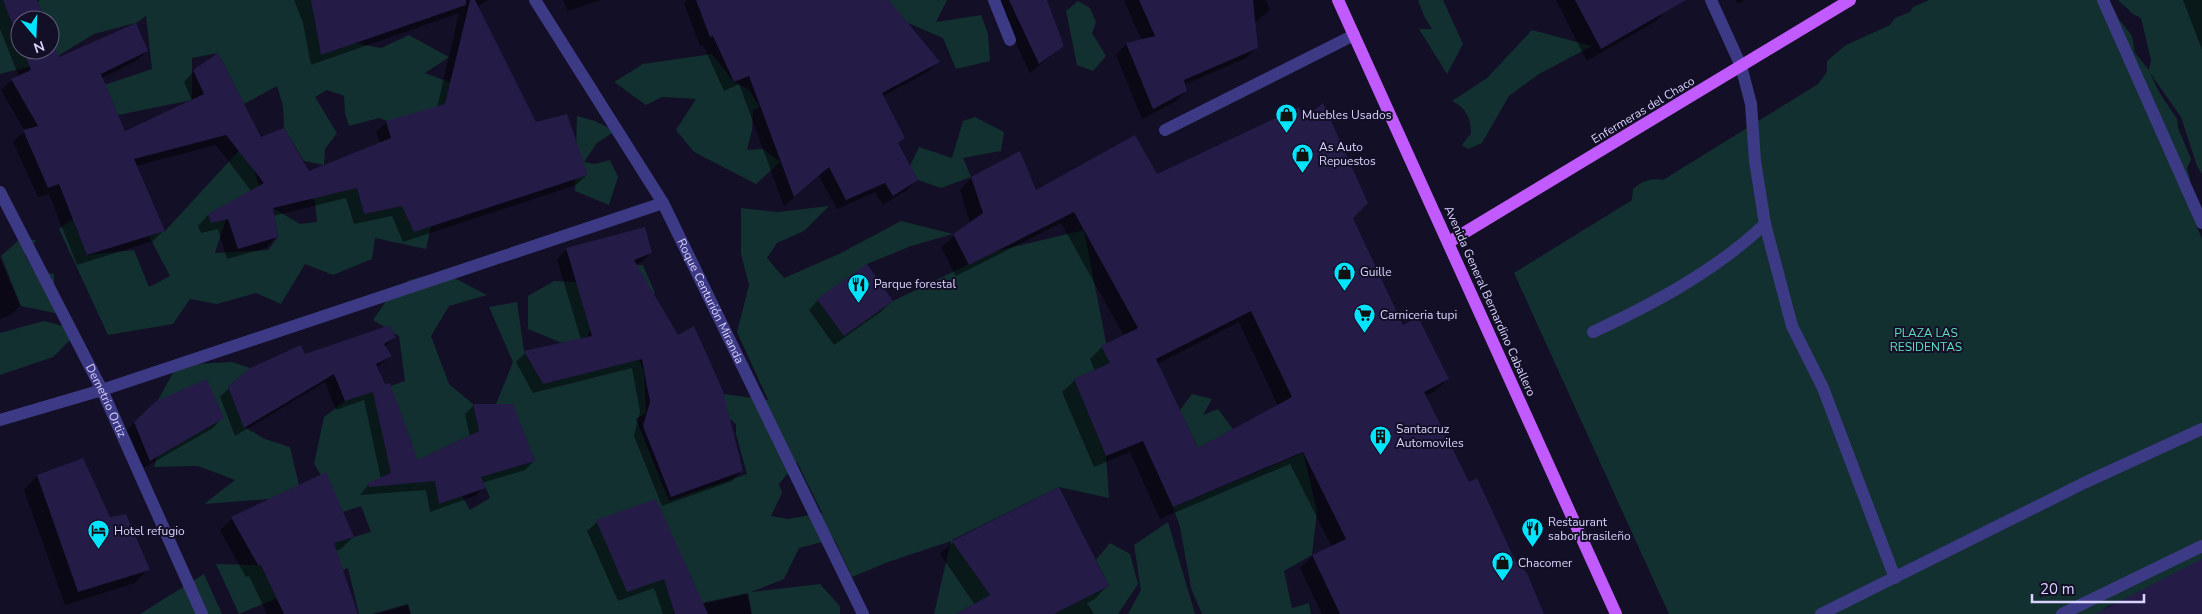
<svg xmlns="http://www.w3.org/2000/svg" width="2202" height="614" viewBox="0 0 2202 614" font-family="'Nunito Sans',sans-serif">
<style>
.green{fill:#12302f;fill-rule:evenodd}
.shadow{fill:#0007;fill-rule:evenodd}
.building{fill:#241b47;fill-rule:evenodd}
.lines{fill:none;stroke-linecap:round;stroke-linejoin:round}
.minor{stroke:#3d3a85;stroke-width:12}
.major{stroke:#c25bff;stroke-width:12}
.labels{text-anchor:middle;stroke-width:4;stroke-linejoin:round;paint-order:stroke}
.street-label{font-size:12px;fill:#d9d4ff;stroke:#130f26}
.poi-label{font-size:12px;fill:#d9d4ff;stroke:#130f26;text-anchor:start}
.park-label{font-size:12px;fill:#5fe0c0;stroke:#130f26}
</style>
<rect width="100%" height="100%" fill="#130f26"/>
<g class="green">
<path d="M0,0H3L20,43V50H50V20H45L37,0H316L313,12L321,55L355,43L381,48L409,35L449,57L425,73L454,84L441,117L415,131L379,118L349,126L345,114L344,96L327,90L315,97L337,133L325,149L324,165L330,190L355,182L364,214L400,202L431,226L426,249L375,238L372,259L333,275L305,264L281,304L256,293L217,304L190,299L173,324L108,335L59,229L73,219L87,255L134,250L149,287L170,276L149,236L165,231L246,143L259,186L227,216L215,253L268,250L278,237L273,208L300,224L317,222L315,202L298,180L324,165L304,161L284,128L283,106L277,86L244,104L218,53L192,58V100L118,115L101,86L152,69L146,16L136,23L94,34L48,62L0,74Z"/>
<path d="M877,0H947L936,22L981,15L988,34L990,61L956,69L943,38L908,23Z"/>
<path d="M1418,0H1443L1463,44L1447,74L1419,29H1432L1424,16Z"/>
<path d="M1929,0H2109L2119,19L2132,36L2135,53L2149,70L2151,60L2141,18L2133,14L2118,0H2202V174L2197,166L2181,117L2150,73L2159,92L2177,119L2178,128L2191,159L2187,168L2190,179L2183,193L2202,239V563L2137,596L2108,606L2098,614H1669L1514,273L1632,200L1633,189C1641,182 1653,177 1663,180L1818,84L1827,72V61L1846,45L1890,25L1895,18L1910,12L1913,7Z"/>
<path d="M1078,1L1090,8L1096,22L1092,33L1106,56L1093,71L1077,65L1066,11Z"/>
<path d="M1532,30L1592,46L1539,74L1509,96L1482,143L1468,149L1462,145L1471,133C1471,118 1466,108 1452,101L1487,78Z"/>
<path d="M712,54L734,82L749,90L760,107L753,110L752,130L747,150L763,149L780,162L756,184L694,152L676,130L696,99L662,97L646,105L614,82L643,64Z"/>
<path d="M577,116L595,121L615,131L597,143L584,162L595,164L610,160L618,177L609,205L575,191Z"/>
<path d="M975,117L1004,132L1001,151L963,158L971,177L941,188L918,180L910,166L919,147L952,158L963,121Z"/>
<path d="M829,206L804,231L777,243L767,258L784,278L839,254L901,221L953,234L911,246L867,264L844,336L893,301L996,251L1084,230L1110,363L1074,379L1106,456L1109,498L1059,487L952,540L990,595L956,614H934L951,541L888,562L852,577L834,539L799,548L784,579L751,592L820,584L840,606V614H752L748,593L674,609L673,614H411L408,604L372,614H359L348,568L239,614L216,564L258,565L371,532L361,506L343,512L314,464L324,417L345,401L405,381L399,336L373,320L386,301L409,280L443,272L487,295L449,306L431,336L449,384L473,404L479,431L431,454L439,504L462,496L470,510L490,498L481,477L535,461L518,419L496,404L513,362L489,307L517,302L524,351L543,384L608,367L636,351L644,372L646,413L636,419L669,501L747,474L736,434V424L710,403L724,394L768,400L737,332L749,285L741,254V208L778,212ZM797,462L822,513L788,519L771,516L782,493L779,484Z"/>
<path d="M20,239L36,240L25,255L34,271L54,274L55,313L21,306L1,256Z"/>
<path d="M643,265L655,293L616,315L594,320L587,337L562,343L528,329V296L554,281L576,282L615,266Z"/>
<path d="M44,321L63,326L75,335L53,357L0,375V333Z"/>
<path d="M232,362L250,368L228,387L244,427L265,439L290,447L299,485L270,499L204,504L235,480L198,466L154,467L165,429L156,404L177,365Z"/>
<path d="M1192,394L1212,399L1203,415L1218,409L1233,429L1198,448L1180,410Z"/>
<path d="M1303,453L1317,511L1312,555L1284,571L1292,608L1309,603L1311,614H1202L1191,588L1180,527L1173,507Z"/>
<path d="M1168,522L1195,614H1128L1141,590L1134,545Z"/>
<path d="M1110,543L1130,554L1138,584L1118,614H1054L1109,586L1096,560Z"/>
<path d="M204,574L222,614H140Z"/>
</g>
<g class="shadow">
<path d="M0,0H41L37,2L43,20H20V50H50V37L59,59L147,51L136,61L102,78L124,133L192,101L184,82L194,71L260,139L309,172L380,144L376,132L387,122L437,108L459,13L311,65L303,23L294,0H488L477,7L536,123L587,175L576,185L403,242L392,216L354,224L346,198L273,216L276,237L266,248L227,259L218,229L201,233L198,226L208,215L252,192L216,145L136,166L164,230L153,241L77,265L49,194L38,197L13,142L25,131L1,90L12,80L19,77L0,29Z"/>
<path d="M563,0H601L568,11Z"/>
<path d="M687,0H877L938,62L929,71L883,96L897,144L916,180L907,190L883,205L875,192L837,209L819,176L784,206L739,84L724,91L703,45L700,46L684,3Z"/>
<path d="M995,0H1045L1062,46L1030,73Z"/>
<path d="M1124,0H1266L1270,10L1254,23L1257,47L1246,58L1184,85L1186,91L1175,102L1142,119L1116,55L1126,44L1142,41Z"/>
<path d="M1556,0H1665L1669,8L1656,21L1587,61Z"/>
<path d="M1736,0H1745L1738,4Z"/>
<path d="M2183,0H2202V50Z"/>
<path d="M1156,176L1352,218L1403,326L1448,379L1435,391L1425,396L1468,483L1515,562L1542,614H1322L1300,568L1313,556L1332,547L1290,464L1160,519L1130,452L1094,467L1062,392L1075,380L1095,371L1090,359L1102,347L1124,336L1061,223L956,276L941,247L970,223L960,190L972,178L1035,192ZM1239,322L1278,406L1197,450L1157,364Z"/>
<path d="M567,249L651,253L641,262L635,265L741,471L732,481L662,506L634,436L640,412L632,368L533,393L516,362L525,353L581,340L557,259Z"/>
<path d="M0,258L20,306L10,315L0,319Z"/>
<path d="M818,300L892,301L882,311L834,345L809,310Z"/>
<path d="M394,337L385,347L390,356L376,368L418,462L470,437L465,414L474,405L534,461L525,470L482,483L484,487L475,496L430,512L426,490L360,495L369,484L381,479L364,400L336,410L325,382L235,436L220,397L229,388L304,356Z"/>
<path d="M222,418L213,428L140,470L125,432L135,422Z"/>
<path d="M83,460L109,519L148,569L135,583L65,605L24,490L37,476Z"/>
<path d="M232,518L353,537L341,549L335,551L349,614H267L249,576L246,577L220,530Z"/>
<path d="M597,522L702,604L747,594L751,614H663L654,588L618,601L587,531Z"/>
<path d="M953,542L1107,586L1095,599L1087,603L1094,614H959L975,605L940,554Z"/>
<path d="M408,605L410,614H377Z"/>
</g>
<g class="building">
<path d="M3,0H37L45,20H20V43Z"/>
<path d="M311,0H466V5L321,55Z"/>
<path d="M470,0H475L536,122L567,114L588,175L414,232L402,206L364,214L357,188L273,208L278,237L238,249L228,219L211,223L208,214L264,183L226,135L134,159L165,231L87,255L59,184L48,188L23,130L38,126L11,79L31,70L23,50H50V33L59,57L136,23L148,51L101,74L125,131L204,94L193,70L218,53L261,137L284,128L309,171L391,138L386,121L445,104Z"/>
<path d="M696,0H889L940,62L882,93L905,138L898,143L918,180L893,196L885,183L846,200L829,167L794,197L749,76L734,82L713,36L710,37Z"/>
<path d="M1009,0H1047L1064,46L1039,64Z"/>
<path d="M1139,0H1253L1258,48L1184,80L1187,91L1153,109L1126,43L1155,36Z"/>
<path d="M1575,0H1686L1601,49Z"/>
<path d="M1323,103L1368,203L1353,218L1403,325L1418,317L1449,379L1424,392L1469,482L1477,478L1516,562L1527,573L1544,614H1340L1312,555L1346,539L1303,452L1173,507L1143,441L1106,456L1074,379L1110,363L1101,346L1138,328L1074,212L969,265L953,234L983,213L971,177L1020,151L1036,190L1135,135L1157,174L1299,107L1304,119ZM1251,311L1292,397L1198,448L1156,359Z"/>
<path d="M645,227L652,253L634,260L678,335L694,326L723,391L743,471L671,497L643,426L650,402L642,359L543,384L524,351L592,336L566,248Z"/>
<path d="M867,264L893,301L844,336L817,299Z"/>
<path d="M390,325L396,337L384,344L392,356L376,364L385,384L390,383L418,460L479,431L473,404H513L535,461L481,477L486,488L439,504L435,481L369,487L368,483L391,473L373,392L345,401L334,374L244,428L228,387L250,368L301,345L305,354Z"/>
<path d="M207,379L224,418L150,461L134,422L156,401Z"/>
<path d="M83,458L110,517L126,514L150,570L78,592L37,475Z"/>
<path d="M326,472L354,537L334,543L358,614H284L261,565H258L231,517Z"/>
<path d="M1059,487L1109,586L1054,614H956L990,595L952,541Z"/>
<path d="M656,499L668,525L708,614H675L664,579L627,592L596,520Z"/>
<path d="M2202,559V614H2095Z"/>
</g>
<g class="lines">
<g class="minor">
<path id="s1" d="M535,0L663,203L863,614"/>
<path d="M994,0L1010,40"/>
<path d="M1711,0L1741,66L1751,104L1755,161L1765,224L1792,326L1823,388L1895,578"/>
<path d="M2103,0L2202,223"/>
<path d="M1165,130L1354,35"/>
<path id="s2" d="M0,192L102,390L202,614"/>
<path d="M1593,332C1655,303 1715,271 1765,224"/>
<path d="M0,420L102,390L663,203"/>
<path d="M1821,614L2086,482L2202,429"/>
<path d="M2062,614L2202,546"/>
</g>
<g class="major">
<path d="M1338,0L1616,614"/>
<path d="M1449,242L1850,0"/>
</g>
</g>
<defs>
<symbol id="shop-pin" viewBox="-11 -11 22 30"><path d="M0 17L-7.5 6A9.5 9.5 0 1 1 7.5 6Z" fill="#00e5ff" stroke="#130f26"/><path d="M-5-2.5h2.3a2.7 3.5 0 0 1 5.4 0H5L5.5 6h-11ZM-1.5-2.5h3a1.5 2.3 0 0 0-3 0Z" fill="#111"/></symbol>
<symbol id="restaurant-pin" viewBox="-11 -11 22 30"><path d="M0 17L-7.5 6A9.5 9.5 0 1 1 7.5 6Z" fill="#00e5ff" stroke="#130f26"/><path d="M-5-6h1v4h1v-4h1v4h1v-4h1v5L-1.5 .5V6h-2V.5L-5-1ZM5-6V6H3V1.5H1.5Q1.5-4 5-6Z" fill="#111"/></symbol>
<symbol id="supermarket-pin" viewBox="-11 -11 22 30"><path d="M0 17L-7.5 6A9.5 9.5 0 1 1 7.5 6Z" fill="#00e5ff" stroke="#130f26"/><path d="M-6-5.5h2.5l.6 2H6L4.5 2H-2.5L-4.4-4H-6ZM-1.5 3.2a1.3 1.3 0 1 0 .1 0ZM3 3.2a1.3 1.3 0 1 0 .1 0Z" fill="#111"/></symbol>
<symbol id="building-pin" viewBox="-11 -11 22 30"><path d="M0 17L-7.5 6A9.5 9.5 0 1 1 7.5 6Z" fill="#00e5ff" stroke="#130f26"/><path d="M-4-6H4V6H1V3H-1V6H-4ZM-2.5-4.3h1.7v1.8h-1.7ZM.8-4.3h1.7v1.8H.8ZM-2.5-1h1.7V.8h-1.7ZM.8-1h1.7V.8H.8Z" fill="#111"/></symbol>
<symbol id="hotel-pin" viewBox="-11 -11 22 30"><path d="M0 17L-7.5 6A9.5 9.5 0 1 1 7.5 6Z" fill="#00e5ff" stroke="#130f26"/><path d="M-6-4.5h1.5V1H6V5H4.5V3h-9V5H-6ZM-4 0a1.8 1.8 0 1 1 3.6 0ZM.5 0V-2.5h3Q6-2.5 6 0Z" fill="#111"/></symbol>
</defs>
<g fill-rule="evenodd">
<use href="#shop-pin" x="1274" y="102" width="25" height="34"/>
<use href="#shop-pin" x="1290" y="142" width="25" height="34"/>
<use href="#shop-pin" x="1332" y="260" width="25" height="34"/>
<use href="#restaurant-pin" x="846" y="272" width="25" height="34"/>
<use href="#supermarket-pin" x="1352" y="302" width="25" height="34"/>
<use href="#building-pin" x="1368" y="424" width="25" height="34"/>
<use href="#restaurant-pin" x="1520" y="516" width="25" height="34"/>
<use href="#hotel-pin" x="86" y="518" width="25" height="34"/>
<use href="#shop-pin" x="1490" y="550" width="25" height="34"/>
</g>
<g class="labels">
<g class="street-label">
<text transform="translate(1643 110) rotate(-31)" y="4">Enfermeras del Chaco</text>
<text dy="4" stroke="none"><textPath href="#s1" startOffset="349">Roque Centurión Miranda</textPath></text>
<text transform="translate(1490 301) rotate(66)" y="4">Avenida General Bernardino Caballero</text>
<text dy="4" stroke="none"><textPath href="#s2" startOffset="234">Demetrio Ortiz</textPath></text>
</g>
<g class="poi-label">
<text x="1302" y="119">Muebles Usados</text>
<text x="1319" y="151">As Auto<tspan x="1319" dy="14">Repuestos</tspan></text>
<text x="1360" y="276">Guille</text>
<text x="874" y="288">Parque forestal</text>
<text x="1380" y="319">Carniceria tupi</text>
<text x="1396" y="433">Santacruz<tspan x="1396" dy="14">Automoviles</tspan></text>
<text x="1548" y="526">Restaurant<tspan x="1548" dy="14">sabor brasileño</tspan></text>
<text x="114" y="535">Hotel refugio</text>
<text x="1518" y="567">Chacomer</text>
</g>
<g class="park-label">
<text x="1926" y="337">PLAZA LAS<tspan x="1926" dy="14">RESIDENTAS</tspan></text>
</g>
</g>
<g transform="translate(35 35) rotate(161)"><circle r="24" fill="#130f26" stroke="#625e7d"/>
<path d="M0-4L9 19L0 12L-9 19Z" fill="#00e5ff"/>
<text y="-8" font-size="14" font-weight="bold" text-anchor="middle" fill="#d9d4ff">N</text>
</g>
<path d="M2032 594v8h112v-8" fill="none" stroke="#d9d4ff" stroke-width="2.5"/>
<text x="2040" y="594" font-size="15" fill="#d9d4ff" stroke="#130f26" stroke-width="4" paint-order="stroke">20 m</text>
</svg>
